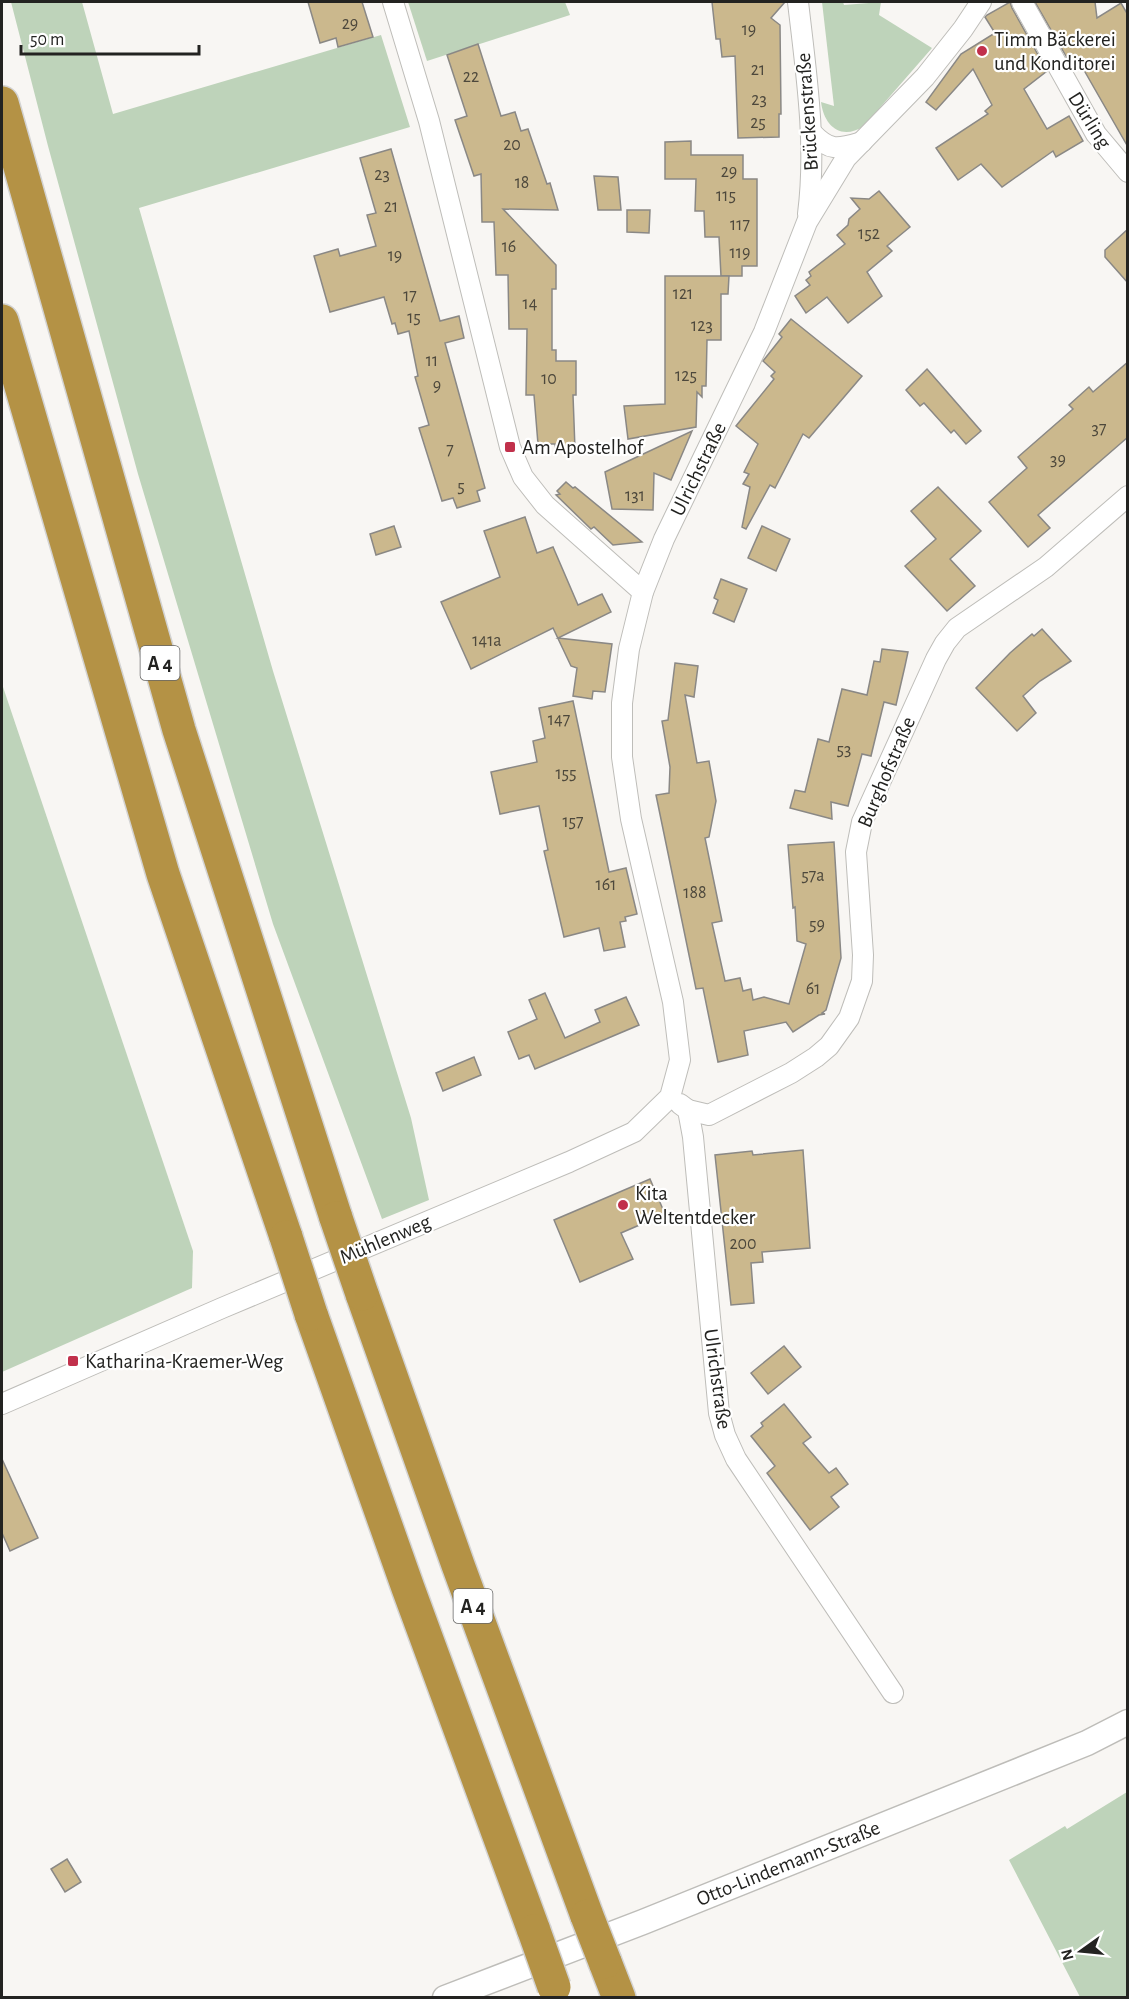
<svg xmlns="http://www.w3.org/2000/svg" width="1129" height="1999" viewBox="0 0 1129 1999" font-family="'Alegreya Sans',sans-serif">
<style>
.green{fill:#bed3ba}
.building{fill:#cbb88d;stroke:#8a8885;stroke-width:1.5}
.lines{fill:none;stroke-linecap:round;stroke-linejoin:round}
.minor-casing{stroke:#bebdb9;stroke-width:22}
.tertiary-casing{stroke:#bebdb9;stroke-width:27}
.motorway-casing{stroke:#d3d3d3;stroke-width:36}
.minor{stroke:#fff;stroke-width:20}
.tertiary{stroke:#fff;stroke-width:24}
.motorway{stroke:#b49245;stroke-width:33}
.motorway-bridge-casing{stroke:#d3d3d3;stroke-width:36;stroke-linecap:butt}
.motorway-bridge{stroke:#b49245;stroke-width:33}
.poi-dot{fill:#c1304b;stroke:#fff;stroke-width:2}
.labels{text-anchor:middle;stroke-width:4.5;stroke-linejoin:round;paint-order:stroke}
.number-label{font-size:18px;fill:#4d483c}
.shield{fill:#fff;stroke:#656564;stroke-width:1.5}
.shield-label{font-size:20px;font-weight:bold;fill:#232321}
.poi-label{font-size:21px;fill:#232321;stroke:#fff;text-anchor:start}
.street-label{font-size:21px;fill:#232321;stroke:#fff}
</style>
<rect width="100%" height="100%" fill="#f8f6f3"/>
<g class="green">
<path d="M11,2H82L113,114L381,35L410,127L139,208L273,671L411,1118L429,1200L382,1219L273,924L138,474L48,146Z"/>
<path d="M408,2H565L570,15L427,61Z"/>
<path d="M822,2H843L844,5L881,2L879,15L932,48L864,126C841,141 824,126 821,102L834,106Z"/>
<path d="M2,684L193,1251L192,1288L2,1372Z"/>
<path d="M1127,1792V1997H1080L1009,1860L1065,1826L1067,1829Z"/>
</g>
<g class="building">
<path d="M308,2H362L373,37L338,47L336,38L320,43Z"/>
<path d="M712,2H785L771,18L780,25L781,114H779V137L738,138L735,56L722,57L720,39H716Z"/>
<path d="M1010,2L1012,8L1047,71L1024,89L1047,129L1069,116L1083,141L1056,157L1053,151L1002,187L981,164L958,180L936,148L988,114L985,111L992,105L973,69L936,110L926,102L961,54L995,33L985,17L987,15Z"/>
<path d="M1035,2H1095L1097,18L1121,3L1128,15V147L1081,65L1074,70Z"/>
<path d="M478,44L501,116L515,112L521,131L528,129L547,184L550,183L558,210L503,209L556,265V289H552V350H556V361H576V395H573L575,449L556,452L555,444H538L534,395H526L527,329H509L508,275H496L494,222H482L481,174L474,176L455,120L467,116L447,55Z"/>
<path d="M691,141V155H743V179H757V266H742V276H721L719,237H705L704,211H695L696,179H665V142Z"/>
<path d="M391,149L440,321L459,316L464,338L445,343L485,488L477,491L480,501L457,508L453,498L442,501L419,428L429,425L415,377L418,376L409,331L398,334L395,323L392,324L384,297L330,312L314,256L338,249L340,256L376,246L367,215L376,213L360,158Z"/>
<path d="M594,176L618,177L621,210H598Z"/>
<path d="M879,191L910,227L887,246L892,251L867,272L882,296L848,323L827,297L806,313L795,296L810,285L806,280L811,276L809,272L845,244L837,235L848,225L849,219L860,209L851,198L869,199Z"/>
<path d="M627,210H650L649,233L627,232Z"/>
<path d="M1128,229V283L1105,257V250Z"/>
<path d="M665,276H729L728,294H721V340H707L706,386H702V397L697,392L696,427L628,439L624,406L665,404Z"/>
<path d="M791,319L862,376L809,438L803,434L775,488L770,485L746,529L742,527L750,487L743,484L749,474L744,472L758,444L736,426L774,379L771,376L775,372L763,361L782,337L779,334Z"/>
<path d="M1128,362V437L1038,515L1050,528L1028,547L989,502L1027,468L1018,457L1073,409L1069,405L1089,387L1093,392Z"/>
<path d="M927,369L981,431L966,444L954,430L951,433L924,403L920,406L906,390Z"/>
<path d="M692,431L671,480L654,473L653,510L612,509L605,472Z"/>
<path d="M566,482L573,488L575,487L642,542L613,545L594,527L591,529L556,495L560,494L557,491Z"/>
<path d="M938,487L981,531L950,559L975,586L947,611L905,566L936,539L911,511Z"/>
<path d="M525,517L537,553L553,547L578,605L602,594L611,612L558,638L612,644L605,692L593,691L592,699L573,696L577,668L571,666L553,628L471,669L441,602L500,577L484,531Z"/>
<path d="M394,526L401,547L376,555L370,534Z"/>
<path d="M762,526L790,539L776,571L748,558Z"/>
<path d="M721,579L747,589L734,622L713,613L718,600L714,598Z"/>
<path d="M1042,629L1071,661L1040,681L1023,696L1036,713L1017,731L976,688L1010,653L1032,634L1034,636Z"/>
<path d="M882,649L908,652L905,666L896,705L884,702L871,756L862,754L848,806L831,802L832,819L790,808L795,790L805,792L818,739L829,742L842,689L867,695L874,661L880,662Z"/>
<path d="M675,663L698,666L694,697L685,695L697,763L709,761L716,801L709,837L705,838L722,921L712,923L725,981L740,978L743,991L751,989L753,1000L764,997L789,1004L806,944L797,941L795,907L793,908L788,845L834,842L841,958L826,1010L822,1013L825,1014L819,1015L793,1032L786,1022L744,1031L748,1055L718,1062L703,988L696,989L656,795L669,793L670,767L662,721L668,720Z"/>
<path d="M573,701L609,872L626,868L637,914L625,917L626,921L620,922L625,947L604,951L599,928L564,937L544,851L548,850L539,806L500,814L491,772L537,762L533,741L545,738L539,708Z"/>
<path d="M545,993L565,1038L600,1022L595,1010L626,997L639,1025L535,1069L529,1055L519,1059L508,1032L537,1019L529,1000Z"/>
<path d="M474,1057L481,1075L443,1091L436,1073Z"/>
<path d="M803,1150L810,1248L762,1252L763,1262L751,1263L754,1303L731,1305L715,1155L752,1151L753,1155Z"/>
<path d="M650,1179L665,1214L621,1233L633,1259L580,1282L554,1220Z"/>
<path d="M784,1346L801,1367L768,1394L751,1373Z"/>
<path d="M784,1404L811,1437L803,1443L829,1473L836,1468L848,1484L831,1497L839,1507L810,1530L767,1473L775,1466L751,1436L763,1426L761,1423Z"/>
<path d="M2,1459L38,1538L10,1551L2,1533Z"/>
<path d="M67,1859L81,1882L65,1892L51,1869Z"/>
</g>
<g class="lines">
<defs>
<g id="minor">
<path d="M393,2L429,121L510,447L523,477L545,505L643,592"/>
<path d="M798,2C806,72 817,143 808,214"/>
<path d="M1022,2L1096,134L1128,172"/>
<path d="M812,133C830,152 838,149 862,142"/>
<path d="M680,1104L688,1110L693,1137L719,1413L725,1435L736,1459L893,1693"/>
<path d="M688,1110L709,1115L791,1073L816,1057L829,1046L849,1018L862,981L863,955L856,852L862,822L936,659L945,643L957,628L1046,567L1128,496"/>
<path d="M2,1404L222,1308L569,1162L634,1132L670,1097L680,1060L673,1002L631,819L622,757V703L629,649L643,592L664,539L764,332L807,222L846,158L925,77L963,29L981,2"/>
</g>
<path id="tertiary" d="M445,1998L643,1922L1087,1743L1128,1722"/>
<g id="motorway">
<path d="M2,103L179,730L336,1218"/>
<path d="M2,321L163,874L286,1237"/>
<path d="M362,1294L458,1565L587,1916"/>
<path d="M311,1314L408,1588L534,1931"/>
<path d="M605,1962L619,1998"/>
</g>
</defs>
<use href="#minor" class="minor-casing"/>
<use href="#tertiary" class="tertiary-casing"/>
<use href="#motorway" class="motorway-casing"/>
<use href="#minor" class="minor"/>
<use href="#tertiary" class="tertiary"/>
<use href="#motorway" class="motorway"/>
<defs>
<g id="motorway-bridge">
<path d="M336,1218L362,1294"/>
<path d="M286,1237L311,1314"/>
<path d="M587,1916L605,1962"/>
<path d="M534,1931L554,1987"/>
</g>
</defs>
<use href="#motorway-bridge" class="motorway-bridge-casing"/>
<use href="#motorway-bridge" class="motorway-bridge"/>
</g>
<g class="poi-dot">
<circle cx="982" cy="51" r="6"/>
<rect x="504" y="441" width="12" height="12" rx="3"/>
<circle cx="623" cy="1205" r="6"/>
<rect x="67" y="1355" width="12" height="12" rx="3"/>
</g>
<g class="labels">
<g class="number-label">
<text x="350" y="29">29</text>
<text x="749" y="35">19</text>
<text x="758" y="75">21</text>
<text x="471" y="82">22</text>
<text x="759" y="105">23</text>
<text x="758" y="128">25</text>
<text x="512" y="150">20</text>
<text x="729" y="177">29</text>
<text x="382" y="180">23</text>
<text x="522" y="188">18</text>
<text x="726" y="201">115</text>
<text x="391" y="212">21</text>
<text x="740" y="230">117</text>
<text x="869" y="239">152</text>
<text x="509" y="252">16</text>
<text x="740" y="258">119</text>
<text x="395" y="261">19</text>
<text x="683" y="299">121</text>
<text x="410" y="301">17</text>
<text x="530" y="309">14</text>
<text x="414" y="323">15</text>
<text x="702" y="331">123</text>
<text x="432" y="366">11</text>
<text x="686" y="381">125</text>
<text x="549" y="384">10</text>
<text x="437" y="391">9</text>
<text x="1099" y="434">37</text>
<text x="450" y="455">7</text>
<text x="1058" y="465">39</text>
<text x="461" y="492">5</text>
<text x="635" y="501">131</text>
<text x="487" y="646">141a</text>
<text x="559" y="725">147</text>
<text x="844" y="755">53</text>
<text x="566" y="779">155</text>
<text x="573" y="827">157</text>
<text x="813" y="881">57a</text>
<text x="606" y="890">161</text>
<text x="695" y="898">188</text>
<text x="817" y="930">59</text>
<text x="813" y="994">61</text>
<text x="743" y="1249">200</text>
</g>
<g class="shield">
<rect x="140.5" y="646" width="39" height="34" rx="4.5"/>
<rect x="453.5" y="1589" width="39" height="34" rx="4.5"/>
</g>
<g class="shield-label">
<text x="160" y="670">A 4</text>
<text x="473" y="1613">A 4</text>
</g>
<g class="poi-label">
<text x="994" y="46">Timm Bäckerei<tspan x="994" dy="24">und Konditorei</tspan></text>
<text x="522" y="454">Am Apostelhof</text>
<text x="635" y="1200">Kita<tspan x="635" dy="24">Weltentdecker</tspan></text>
<text x="85" y="1368">Katharina-Kraemer-Weg</text>
</g>
<g class="street-label">
<text transform="translate(807 112) rotate(-94)" y="7">Brückenstraße</text>
<text transform="translate(1090 120) rotate(58)" y="7">Dürling</text>
<text transform="translate(698 469) rotate(-64)" y="7">Ulrichstraße</text>
<text transform="translate(886 772) rotate(-67)" y="7">Burghofstraße</text>
<text transform="translate(385 1239) rotate(-23)" y="7">Mühlenweg</text>
<text transform="translate(718 1379) rotate(82)" y="7">Ulrichstraße</text>
<text transform="translate(788 1863) rotate(-22)" y="7">Otto-Lindemann-Straße</text>
</g>
</g>
<rect width="1129" height="1999" fill="none" stroke="#232321" stroke-width="6"/>
<g transform="translate(1081 1951) rotate(255)" stroke="#ffffff" stroke-width="4.5" paint-order="stroke">
<path d="M0-4.5L10 22L0 15L-10 22Z" fill="#232321"/>
<text y="-9" font-size="16" font-weight="bold" text-anchor="middle" fill="#232321">N</text>
</g>
<path d="M21 45v9h178v-9" fill="none" stroke="#232321" stroke-width="3"/>
<text x="30" y="45" font-size="18" fill="#232321" stroke="#ffffff" stroke-width="4.5" paint-order="stroke">50 m</text>
</svg>
